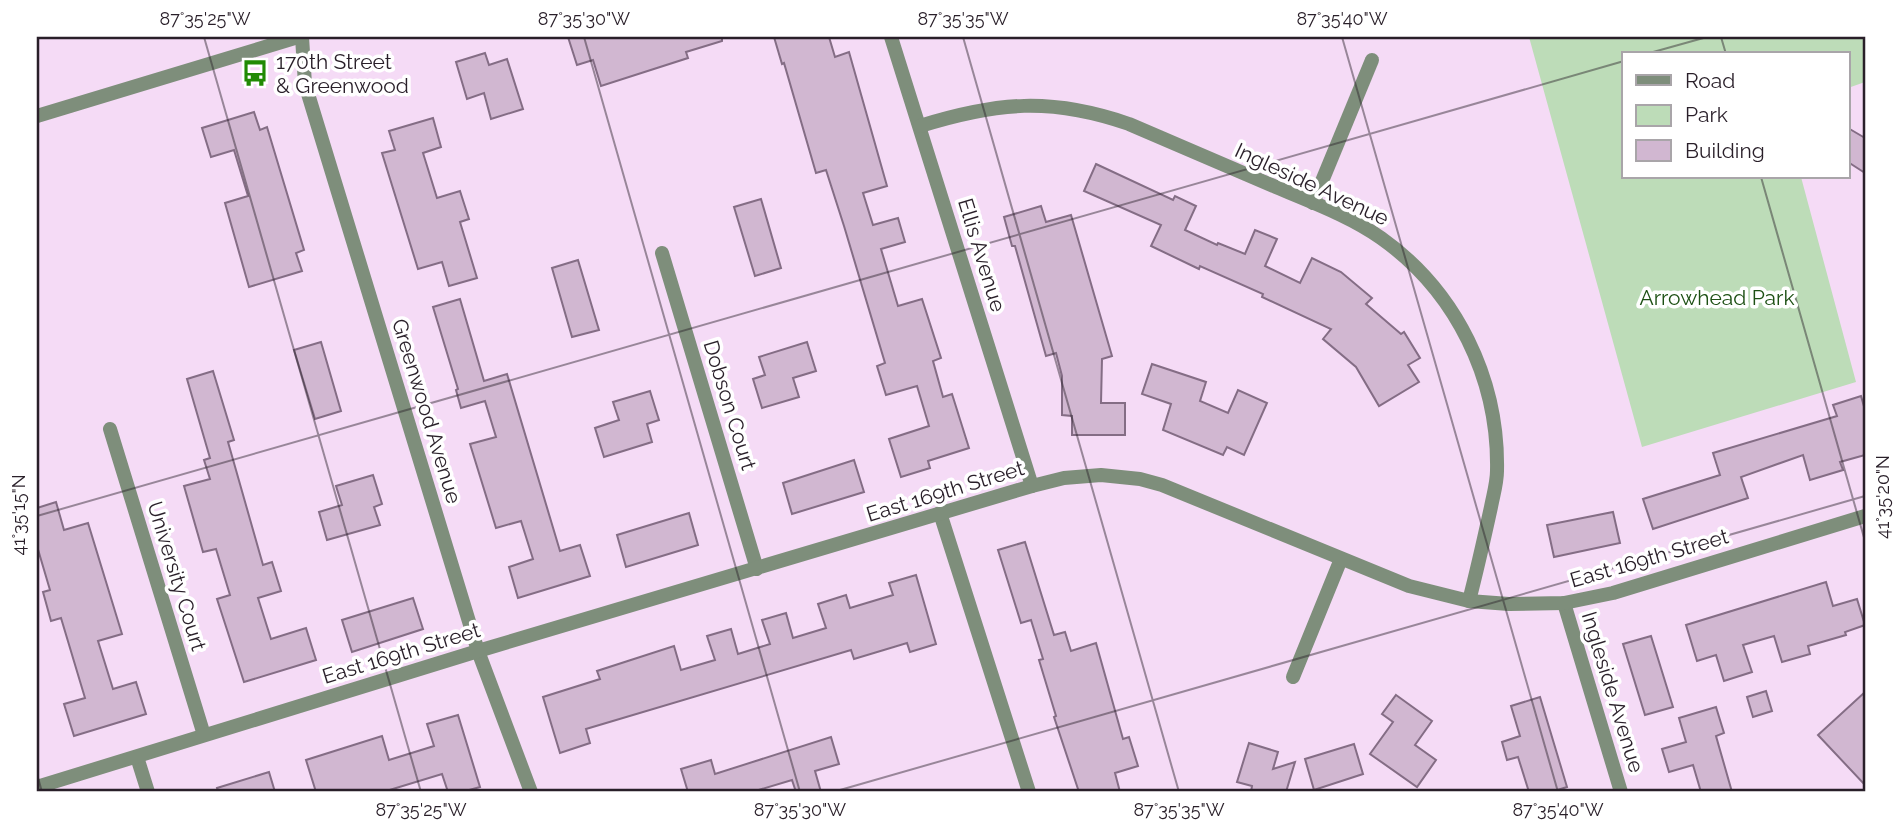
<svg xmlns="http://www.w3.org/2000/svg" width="1902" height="829" viewBox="0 0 1902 829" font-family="Raleway,sans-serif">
	<rect width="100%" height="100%" fill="#f5dbf6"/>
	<path fill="#bddcb8" d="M1529,37H1865V82L1848,88V54H1624V177H1801L1856,382L1642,447Z"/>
	<g fill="#d1b7d1" stroke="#846d85" stroke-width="2">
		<path d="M568,37H722V41L686,52L688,58L601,86L593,60L577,65Z"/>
		<path d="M774,37H829L835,57L849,52L887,186L863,193L873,225L898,218L905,242L881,249L898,306L922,299L941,358L933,361L943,397L952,394L969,448L928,461L930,468L901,477L889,439L929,426L917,386L886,395L877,366L885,363L844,226L826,170L816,173L784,63L782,64Z"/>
		<path d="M485,53L489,65L507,59L523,109L491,119L484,93L467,99L456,62Z"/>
		<path d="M254,112L260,130L267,127L304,250L296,253L302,271L249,287L225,203L248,196L234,150L211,157L202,128Z"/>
		<path d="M433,118L441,147L423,153L437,198L460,191L469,219L460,222L477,278L449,286L442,262L418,269L382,153L395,150L389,131Z"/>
		<path d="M1848,128L1865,138V173L1848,162Z"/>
		<path d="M1096,164L1173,200L1175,196L1196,206L1185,230L1217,245L1218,243L1245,254L1255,230L1277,239L1265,266L1300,283L1312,258L1341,272L1372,298L1366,304L1401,334L1404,332L1420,358L1408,365L1419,382L1379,406L1356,367L1323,339L1331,329L1262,297L1263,294L1200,266L1199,269L1151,246L1161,225L1084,191Z"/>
		<path d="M761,199L781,268L755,276L734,207Z"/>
		<path d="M1041,206L1046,222L1071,215L1112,356L1102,359L1101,403H1125V435H1072V416L1062,415V376L1056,353L1046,356L1015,246H1012L1004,217Z"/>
		<path d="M578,260L599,330L572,337L552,268Z"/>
		<path d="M460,299L484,381L507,374L560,551L580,545L590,576L518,598L509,567L533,559L521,521L496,528L470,444L496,437L485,401L461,408L456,390L458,389L433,307Z"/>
		<path d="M321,342L341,411L315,419L294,350Z"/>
		<path d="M807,342L816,371L793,378L799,397L762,408L753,379L765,375L759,357Z"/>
		<path d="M1152,364L1206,382L1200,401L1228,413L1238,390L1267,403L1244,455L1227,447L1223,455L1163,430L1171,404L1142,394Z"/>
		<path d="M213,371L234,440L228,442L263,565L272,562L281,591L258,598L271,639L306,628L316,660L244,682L217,599L230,595L216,549L203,552L184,486L210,479L204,460L210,458L187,379Z"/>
		<path d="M650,391L659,420L647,424L652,442L604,457L595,428L619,420L613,402Z"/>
		<path d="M1861,396L1865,410V455L1840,462L1843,470L1810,480L1803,455L1741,477L1748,498L1653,529L1643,499L1720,475L1713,453L1837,416L1833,405Z"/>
		<path d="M854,460L864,492L792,514L783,483Z"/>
		<path d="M373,475L382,504L374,507L380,525L327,540L319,512L342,505L336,486Z"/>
		<path d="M56,502L64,530L88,523L122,634L98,641L113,689L136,682L146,714L74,736L64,704L85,698L61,618L51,621L43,592L50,590L37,546V508Z"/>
		<path d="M1613,512L1620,543L1554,557L1547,525Z"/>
		<path d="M689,513L698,545L626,567L617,535Z"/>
		<path d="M1025,542L1054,635L1065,632L1071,651L1096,643L1123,739L1129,737L1138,766L1115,773L1120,792H1079L1054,717L1056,716L1039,660L1043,659L1031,620L1021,623L998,550Z"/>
		<path d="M916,575L936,644L910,652L907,643L854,659L851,650L586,729L590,743L560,753L543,697L600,679L597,671L674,646L681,670L715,660L707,636L731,629L738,654L770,644L762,620L786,613L793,638L826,628L818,604L846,595L850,608L893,595L889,583Z"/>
		<path d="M1826,582L1833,606L1857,599L1865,625L1845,632L1846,635L1808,646L1810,654L1782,662L1774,636L1743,645L1752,672L1724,681L1716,655L1697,661L1686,625Z"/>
		<path d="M413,598L423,629L352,652L342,620Z"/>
		<path d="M1651,636L1673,707L1645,715L1623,644Z"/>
		<path d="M1766,691L1772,711L1753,717L1747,697Z"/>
		<path d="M1865,692V785L1818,735Z"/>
		<path d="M1396,695L1432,721L1415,745L1436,760L1417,787L1370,754L1393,722L1382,714Z"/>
		<path d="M1540,697L1567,787L1551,792H1529L1518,757L1507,760L1502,742L1520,736L1511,706Z"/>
		<path d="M1716,707L1724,733L1716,736L1732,792H1701L1693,765L1669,772L1662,749L1686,742L1679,718Z"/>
		<path d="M458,715L480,787L462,792H448L442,774L383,792H316L306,760L382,736L389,760L434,746L427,724Z"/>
		<path d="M831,737L839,764L815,771L821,792H796L792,780L752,792H688L681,769L711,760L715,774Z"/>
		<path d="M1249,743L1278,752L1273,769L1295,762L1286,792H1251L1252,786L1237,782Z"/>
		<path d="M1354,744L1363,774L1314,790L1305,759Z"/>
		<path d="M269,772L275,792H218L217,788Z"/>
	</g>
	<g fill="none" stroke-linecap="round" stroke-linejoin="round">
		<g stroke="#7e8e7b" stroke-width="14">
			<path d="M302,37L305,84L478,651L531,792"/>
			<path d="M891,37L1032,486"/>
			<path d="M920,126C997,102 1051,97 1129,124C1178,145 1227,166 1276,187C1311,202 1350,216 1381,238C1456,291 1499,379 1497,471C1497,483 1493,496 1491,507C1484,539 1477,570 1469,601"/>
			<path d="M1313,203L1372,60"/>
			<path d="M662,253L757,569"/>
			<path d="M110,429L204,735"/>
			<path d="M940,513L1029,792"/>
			<path d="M1564,603L1621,792"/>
			<path d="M1293,677L1341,559"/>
			<path d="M137,757L148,792"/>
			<path d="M37,787L478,651L1032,486L1064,478L1101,475L1140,479L1162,485L1409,586L1469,601L1509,604L1564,603L1613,593L1865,516"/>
		</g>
		<path stroke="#7e8e7b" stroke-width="14" d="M37,116L298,37"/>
	</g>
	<path fill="none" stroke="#291f29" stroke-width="2" stroke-opacity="0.45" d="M204,37L421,792M584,37L800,792M963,37L1179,792M1342,37L1558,792M1721,37L1726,54M1646,54L1707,37M1761,177L1865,541M37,516L1624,61M37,774L42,792M833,792L1865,496"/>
	<defs>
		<symbol id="bus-bare" viewBox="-9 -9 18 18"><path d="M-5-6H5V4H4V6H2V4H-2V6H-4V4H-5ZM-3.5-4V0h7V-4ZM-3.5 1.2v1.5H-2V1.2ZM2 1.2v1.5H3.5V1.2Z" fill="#218a04" stroke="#fff" stroke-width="2.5" paint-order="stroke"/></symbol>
	</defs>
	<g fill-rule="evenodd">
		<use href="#bus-bare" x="236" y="54" width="38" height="38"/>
	</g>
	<g text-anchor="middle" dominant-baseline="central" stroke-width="7" stroke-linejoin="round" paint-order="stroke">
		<g font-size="21" fill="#291f29" stroke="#fff" text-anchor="start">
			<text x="276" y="61">170th Street<tspan x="276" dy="24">&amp; Greenwood</tspan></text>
		</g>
		<g font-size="21" fill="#291f29" stroke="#fff">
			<text transform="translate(1312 184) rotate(25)">Ingleside Avenue</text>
			<text transform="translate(982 255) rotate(73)">Ellis Avenue</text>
			<text transform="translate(730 405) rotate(73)">Dobson Court</text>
			<text transform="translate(427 411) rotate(73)">Greenwood Avenue</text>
			<text transform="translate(945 491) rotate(-17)">East 169th Street</text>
			<text transform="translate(1649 558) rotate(-16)">East 169th Street</text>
			<text transform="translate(177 576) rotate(73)">University Court</text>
			<text transform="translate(401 653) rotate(-17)">East 169th Street</text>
			<text transform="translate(1613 692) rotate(73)">Ingleside Avenue</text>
		</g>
		<g font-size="21" fill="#1d5014" stroke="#fff">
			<text x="1717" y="297">Arrowhead Park</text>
		</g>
	</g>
	<rect width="1902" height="829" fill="none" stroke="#ffffff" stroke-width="77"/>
	<rect x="1622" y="52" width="228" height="126" fill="#ffffff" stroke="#a9a5a9" stroke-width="2"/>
	<rect x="1636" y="75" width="35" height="10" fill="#7e8e7b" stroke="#a9a5a9" stroke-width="2"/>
	<text x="1685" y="88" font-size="21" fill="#291f29">Road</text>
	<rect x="1636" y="105" width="35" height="21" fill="#bddcb8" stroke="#a9a5a9" stroke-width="2"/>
	<text x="1685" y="122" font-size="21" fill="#291f29">Park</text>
	<rect x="1636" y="140" width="35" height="21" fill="#d1b7d1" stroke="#a9a5a9" stroke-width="2"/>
	<text x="1685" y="158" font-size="21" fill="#291f29">Building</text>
	<rect x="38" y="38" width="1826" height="752" fill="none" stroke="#291f29" stroke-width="2.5"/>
	<g font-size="18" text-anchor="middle" fill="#291f29">
		<text x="205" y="25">87°35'25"W</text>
		<text x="584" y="25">87°35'30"W</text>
		<text x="963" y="25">87°35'35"W</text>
		<text x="1342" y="25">87°35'40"W</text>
		<text transform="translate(1883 497) rotate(-90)" y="6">41°35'20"N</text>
		<text transform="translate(19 515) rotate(-90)" y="6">41°35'15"N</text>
		<text x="421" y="816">87°35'25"W</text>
		<text x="800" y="816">87°35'30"W</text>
		<text x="1179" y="816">87°35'35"W</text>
		<text x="1558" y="816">87°35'40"W</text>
	</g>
</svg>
